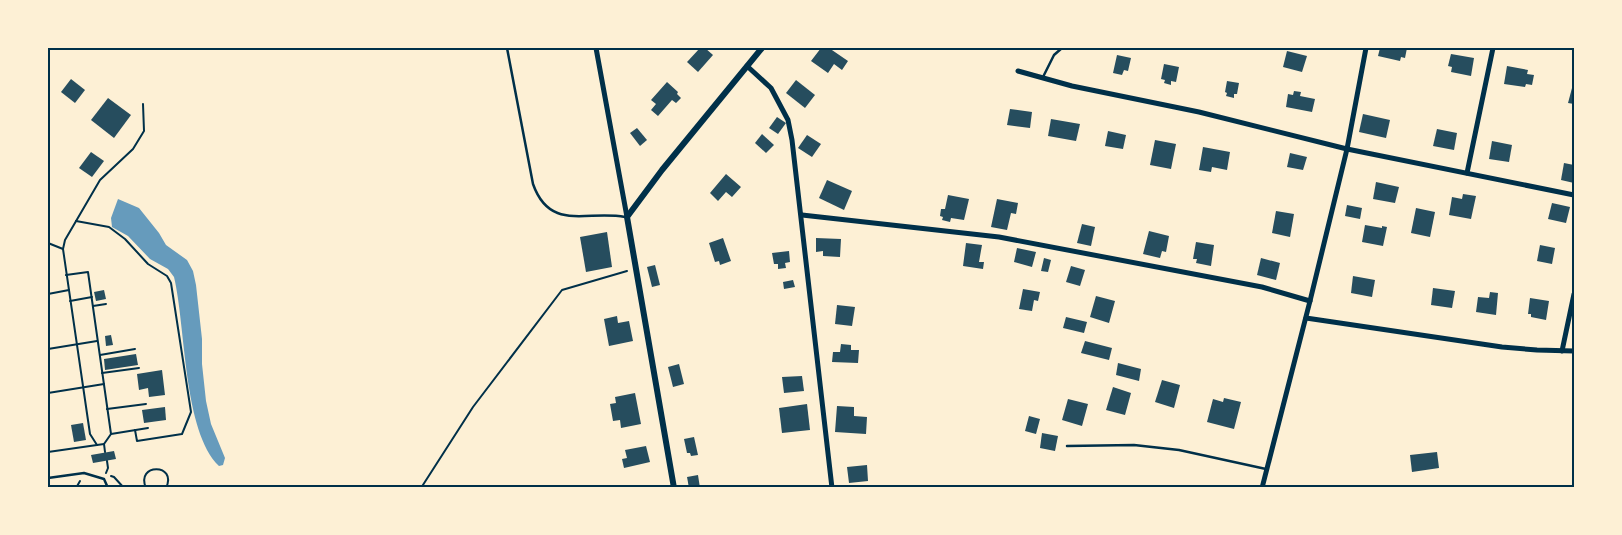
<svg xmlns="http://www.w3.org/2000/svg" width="1622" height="535" viewBox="0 0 1622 535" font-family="Commissioner,sans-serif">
	<rect width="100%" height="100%" fill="#fdf0d5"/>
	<path fill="#669bbc" d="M118,199L139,208L159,233L166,245L187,260L193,271L196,285L202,339V364L206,401L211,424L225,458L223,465L219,466C183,431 186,327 174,277L168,269L150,259L128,236L112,227L111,218Z"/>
	<g fill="#264d5e">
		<path d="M700,48H705L713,55L698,72L687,62Z"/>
		<path d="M821,48H829L848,61L842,70L834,64L828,73L811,61Z"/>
		<path d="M1380,48H1407L1405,58L1401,57L1400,61L1378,56Z"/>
		<path d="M1287,51L1307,56L1302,72L1283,67Z"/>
		<path d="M1451,54L1474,58L1471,76L1451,72L1452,67L1448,66Z"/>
		<path d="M1117,55L1131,58L1128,71L1124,70L1122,75L1113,73Z"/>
		<path d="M1164,64L1179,67L1176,82L1171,81V85L1164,83L1165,80L1161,79Z"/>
		<path d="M1507,66L1528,70L1527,74L1534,75L1532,85L1526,84L1525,87L1504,84Z"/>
		<path d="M71,79L85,90L75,103L61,92Z"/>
		<path d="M796,80L815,95L805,108L786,93Z"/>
		<path d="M1227,81L1239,83L1237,94H1234V98L1226,96L1227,93L1225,92Z"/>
		<path d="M667,82L678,92L677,94L681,98L676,103L672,100L658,116L651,110L656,104L651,100Z"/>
		<path d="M1572,88L1574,89V104L1568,103Z"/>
		<path d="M1294,91L1301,92L1300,96L1315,99L1312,112L1286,107L1288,94L1293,95Z"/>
		<path d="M108,98L131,115L114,138L91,120Z"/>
		<path d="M1010,109L1032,112L1030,128L1007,125Z"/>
		<path d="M1363,114L1390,120L1386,138L1359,132Z"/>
		<path d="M777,117L786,123L778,134L769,128Z"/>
		<path d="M1051,119L1080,124L1076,141L1048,136Z"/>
		<path d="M637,128L647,140L640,146L630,133Z"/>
		<path d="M1437,129L1457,133L1454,150L1433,146Z"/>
		<path d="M1108,131L1126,135L1123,149L1105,146Z"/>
		<path d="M762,134L774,145L766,153L755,143Z"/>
		<path d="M807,135L821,144L812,157L798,148Z"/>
		<path d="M1155,140L1176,144L1171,169L1150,165Z"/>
		<path d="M1492,141L1512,145L1509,162L1489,159Z"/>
		<path d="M1203,147L1230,152L1227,170L1212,167L1211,172L1199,170Z"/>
		<path d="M91,152L104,161L92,177L79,168Z"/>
		<path d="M1290,153L1307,157L1303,170L1287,167Z"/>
		<path d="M1564,163L1574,165V183L1561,180Z"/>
		<path d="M726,174L741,187L732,197L726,192L718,201L710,193Z"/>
		<path d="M827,180L852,191L844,210L819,198Z"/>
		<path d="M1376,182L1399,187L1395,203L1373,199Z"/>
		<path d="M1463,194L1476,196L1471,219L1449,215L1452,197L1462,199Z"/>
		<path d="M948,195L969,199L964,220L951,218L950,222L942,220L943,217L940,216L941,209H945Z"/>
		<path d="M997,199L1018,203L1016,214L1011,213L1007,230L991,227Z"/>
		<path d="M1552,203L1570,207L1566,223L1548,219Z"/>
		<path d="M1347,205L1362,208L1360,219L1345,216Z"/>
		<path d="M1416,208L1435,212L1430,237L1411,233Z"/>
		<path d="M1276,211L1294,214L1290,237L1272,233Z"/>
		<path d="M1082,224L1095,227L1091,246L1077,243Z"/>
		<path d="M1365,225L1382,228V226L1387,227L1383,246L1362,242Z"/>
		<path d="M1149,231L1169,236L1166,252L1162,251L1160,258L1143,254Z"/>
		<path d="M607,232L612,267L586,272L580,237Z"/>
		<path d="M723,238L731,261L720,265L719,261L715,262L709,243Z"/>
		<path d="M816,238L841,239L840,257L823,256V251L816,252Z"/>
		<path d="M1196,242L1214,245L1211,266L1196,263L1197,259H1193Z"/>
		<path d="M966,243L982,245L979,262H984L983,269L963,266Z"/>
		<path d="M1540,245L1555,248L1552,264L1537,261Z"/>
		<path d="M1017,248L1036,252L1032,267L1014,262Z"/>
		<path d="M789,251L790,262L785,263L786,268L778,269V264H774L772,253Z"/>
		<path d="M1044,258L1051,260L1048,272L1041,271Z"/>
		<path d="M1261,258L1280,263L1276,280L1257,275Z"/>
		<path d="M655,265L660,285L652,287L647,267Z"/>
		<path d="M1071,266L1085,270L1080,286L1066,282Z"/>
		<path d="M1353,276L1375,280L1372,297L1351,293Z"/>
		<path d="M793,280L795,287L784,289L783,282Z"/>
		<path d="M1433,288L1455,291L1452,308L1431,305Z"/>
		<path d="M1023,289L1040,292L1038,301L1034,300L1032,311L1019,309Z"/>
		<path d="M104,290L106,299L96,301L94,292Z"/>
		<path d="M1490,292L1498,293L1496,315L1476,312L1478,297L1489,298Z"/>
		<path d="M1096,296L1115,301L1109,323L1090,317Z"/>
		<path d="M1530,298L1549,301L1546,320L1531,317V314H1528Z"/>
		<path d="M837,305L855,307L852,326L835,324Z"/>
		<path d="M617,316L618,323L629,321L633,341L609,346L604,319Z"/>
		<path d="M1066,317L1087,322L1084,333L1063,328Z"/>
		<path d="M111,335L113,345L106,346L105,336Z"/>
		<path d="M1085,341L1112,348L1109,360L1081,353Z"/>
		<path d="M841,344L851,345V350H859L858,363L832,362L833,352H840Z"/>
		<path d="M136,354L138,365L105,370L104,359Z"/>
		<path d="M1118,363L1141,369L1139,381L1116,375Z"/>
		<path d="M679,364L684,384L673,387L668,367Z"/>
		<path d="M162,370L165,395L149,397L148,388L139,390L137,374Z"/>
		<path d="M802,376L804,391L784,393L782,377Z"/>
		<path d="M1162,380L1180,385L1174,408L1155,402Z"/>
		<path d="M1113,387L1131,393L1125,415L1106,410Z"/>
		<path d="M635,393L641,424L621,428L620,420L613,421L610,404L616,403L615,397Z"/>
		<path d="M1224,398L1241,402L1234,429L1207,422L1213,399L1223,402Z"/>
		<path d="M1068,399L1088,404L1082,426L1062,420Z"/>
		<path d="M807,404L810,430L782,433L779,408Z"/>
		<path d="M837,406L854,407V416L867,417L866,434L835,432Z"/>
		<path d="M165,407L166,420L144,423L142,410Z"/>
		<path d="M1029,416L1040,419L1036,434L1025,431Z"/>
		<path d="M83,423L86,440L74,442L71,425Z"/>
		<path d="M1042,433L1058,436L1055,451L1040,448Z"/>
		<path d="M694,437L698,455L691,456L690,453H687L684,439Z"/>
		<path d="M646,446L650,462L624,468L622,459L627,458L625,450Z"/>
		<path d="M114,451L116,459L93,463L91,455Z"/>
		<path d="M1437,452L1439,468L1412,472L1410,455Z"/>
		<path d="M867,465L868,481L849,483L847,467Z"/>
		<path d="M698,475L700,488H689L687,477Z"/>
	</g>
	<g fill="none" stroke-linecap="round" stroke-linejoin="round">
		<g stroke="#003049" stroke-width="2">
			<path d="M76,221L109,227L125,239L148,264L167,276L171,283L191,412L182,434L137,441L135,430"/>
			<path d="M48,243L63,249"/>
			<path d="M66,275L88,272L111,434L104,444L105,452"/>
			<path d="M48,294L69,290"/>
			<path d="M70,301L92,297"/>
			<path d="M93,306L106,304"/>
			<path d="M48,349L97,341"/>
			<path d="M100,355L135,349"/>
			<path d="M102,373L139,368"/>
			<path d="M48,393L104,384"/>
			<path d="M107,409L146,404"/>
			<path d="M111,434L148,428"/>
			<path d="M97,445L90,434L63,249L65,240L100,180L133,149L144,131L143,104"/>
			<path d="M48,452L104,444"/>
			<path d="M106,473L108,468L107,461"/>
			<path d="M111,476L114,477L124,488"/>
			<path d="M76,488L80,481"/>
			<path d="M146,488C135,463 178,463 166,488"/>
			<path d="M421,488L473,407L562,290L627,271"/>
		</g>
		<g stroke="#003049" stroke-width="2.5">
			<path d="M507,48L533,184C550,232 587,210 625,217"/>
			<path d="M1043,77L1054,55L1062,48"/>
			<path d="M1067,446L1134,445L1179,450L1266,469"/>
			<path d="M48,478L84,473L104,479L108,488"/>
		</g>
		<g stroke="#003049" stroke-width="5">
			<path d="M596,48L627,217"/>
			<path d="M747,66L771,88L788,120L792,140L832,488"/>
			<path d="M1018,71L1072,86L1199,112L1347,149L1574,195"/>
			<path d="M1467,173L1493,48"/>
			<path d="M802,215L999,237L1262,287L1310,301"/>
			<path d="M1306,318L1502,347L1537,350L1574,351"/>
			<path d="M1562,351L1574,294"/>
			<path d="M1262,488L1310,301L1347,149L1366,48"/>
		</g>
		<path stroke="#003049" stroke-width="6" d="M674,488L627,217L662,170L762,48"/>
	</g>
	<rect width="1622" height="535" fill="none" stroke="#fdf0d5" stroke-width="98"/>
	<rect x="49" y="49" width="1524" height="437" fill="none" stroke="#003049" stroke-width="2"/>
</svg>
